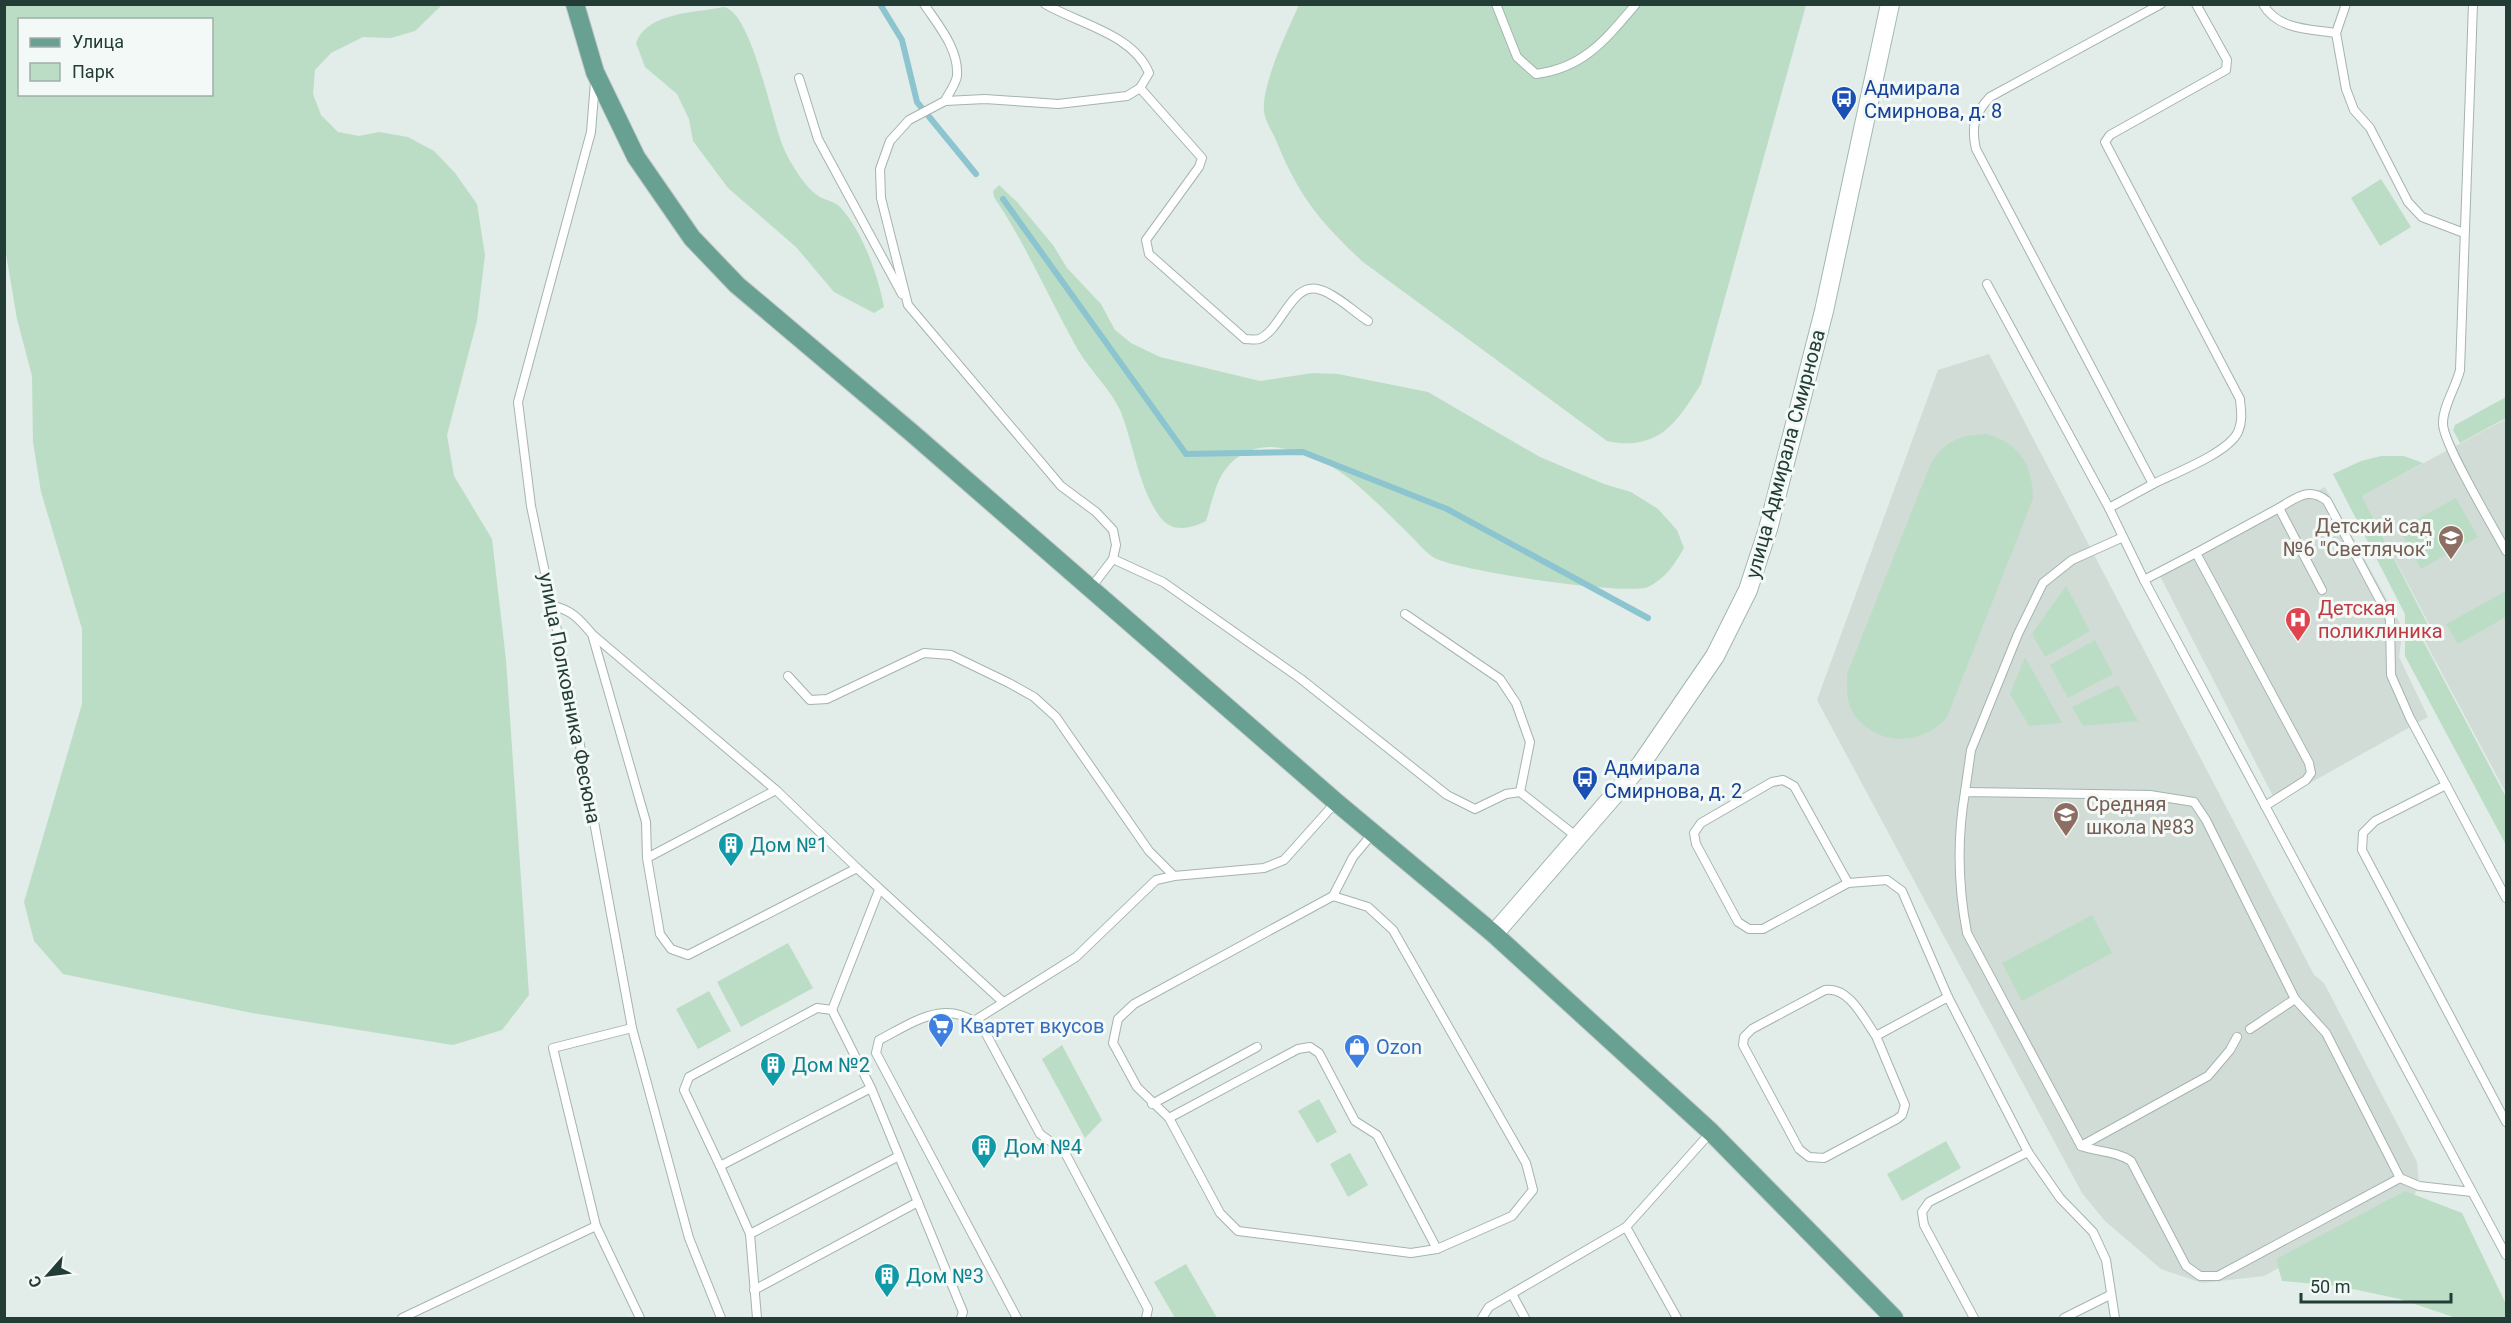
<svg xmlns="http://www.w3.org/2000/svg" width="2511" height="1323" viewBox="0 0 2511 1323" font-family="Roboto,sans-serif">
	<rect width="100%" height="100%" fill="#e2ece8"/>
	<g fill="#d1dcd7">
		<path d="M1989,354L2314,975L2324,983L2417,1162L2419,1186L2415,1194L2264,1276L2202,1283L2161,1269L2105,1221L2082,1193L1817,700L1938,370Z"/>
		<path d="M2506,419V793L2421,634L2430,626L2362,496Z"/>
		<path d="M2325,487L2403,629L2399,657L2428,717L2276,802L2159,574Z"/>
	</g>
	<g fill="#bcddc5" fill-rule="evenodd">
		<path d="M4,5H442L415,31L391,38L363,37L331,53L315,70L313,94L321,115L338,132L359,136L379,132L408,137L434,151L455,173L477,204L485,255L477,321L447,435L454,476L492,539L506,660L529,995L502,1030L453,1045L252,1013L63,974L34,941L24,902L82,704V629L41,492L33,442L32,376L17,319L5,248ZM20,20H212V94H20Z"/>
		<path d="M1299,5H1806L1701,384C1677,422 1659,452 1607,441L1363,262C1320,222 1298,195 1276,140C1272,131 1264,119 1264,110C1262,84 1288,29 1299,5Z"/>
		<path d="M724,7C753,13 772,125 785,151C791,164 805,187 817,195C825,201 834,200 841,208C863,233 878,275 884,307L874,313L834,292L796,247L728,188L693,141L689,119L677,94L645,67L636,43C647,12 695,13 724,7Z"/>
		<path d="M2381,179L2411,227L2380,246L2351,198Z"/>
		<path d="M999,185L1017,202L1053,245L1067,268L1101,304L1115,330L1131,343L1160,357L1260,381L1313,373L1338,374L1428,392L1540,457L1604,484L1631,492L1658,509L1677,530L1684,548C1674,565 1666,578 1648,587C1627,596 1451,570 1433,557C1424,551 1417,542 1410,535C1370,497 1337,456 1280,448C1259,444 1238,452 1225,470C1215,483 1211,506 1206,521C1190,529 1172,533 1160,517C1138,487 1134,444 1120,410C1110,389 1090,370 1078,350C1049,299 1027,246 994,197L993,191Z"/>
		<path d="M2506,397V418L2460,443L2453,430L2455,425Z"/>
		<path d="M1986,434C2020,443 2033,466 2033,499L1947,717C1922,747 1874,747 1852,711C1846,700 1847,686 1847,674L1931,463C1945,441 1960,435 1986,434Z"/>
		<path d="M2381,456H2404L2423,463L2362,496L2428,625L2420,635L2506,797V845L2405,656V614L2333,474L2361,461Z"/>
		<path d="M2456,498L2478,537L2421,569L2399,529Z"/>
		<path d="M2066,586L2090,631L2045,657L2032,634Z"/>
		<path d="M2506,591V617L2458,644L2446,624Z"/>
		<path d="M2095,640L2113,674L2068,698L2050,665Z"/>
		<path d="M2025,657L2062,723L2029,726L2010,694Z"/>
		<path d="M2118,685L2138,721L2083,726L2072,707Z"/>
		<path d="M2092,915L2112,953L2022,1001L2002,963Z"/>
		<path d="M788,943L813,988L741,1027L717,982Z"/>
		<path d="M709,991L731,1031L698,1049L676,1009Z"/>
		<path d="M1062,1045L1102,1120L1085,1138L1042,1059Z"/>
		<path d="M1319,1099L1337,1132L1317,1143L1298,1111Z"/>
		<path d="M1946,1141L1961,1168L1902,1201L1887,1174Z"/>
		<path d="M1350,1153L1368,1185L1348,1197L1330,1164Z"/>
		<path d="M2405,1191L2462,1213L2506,1304V1318H2456L2400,1299L2338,1286L2282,1281L2276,1259Z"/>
		<path d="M1186,1264L1217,1318H1175L1154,1282Z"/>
	</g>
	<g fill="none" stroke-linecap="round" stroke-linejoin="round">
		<g stroke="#8cc5cf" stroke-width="6">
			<path d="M880,4L902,40L917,102L976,174"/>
			<path d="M1003,199L1186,454L1303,452L1447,509L1648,618"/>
		</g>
		<defs>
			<g id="lane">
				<path d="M924,4C938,25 959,49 957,76C956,84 948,94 945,101"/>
				<path d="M1045,4C1079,24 1133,34 1149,73L1140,88L1127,96L1058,104L985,99L945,101L909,120L890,141L880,169L881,198L908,305L1061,486L1096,512L1113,530L1116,545L1113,559L1090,589"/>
				<path d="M1496,4L1517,57L1536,74C1584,68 1606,39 1636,4"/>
				<path d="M2263,4C2277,30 2311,29 2336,33"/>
				<path d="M2346,4L2336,33L2346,89L2354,110L2370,128L2408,202L2422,217L2464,233"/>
				<path d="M2473,4L2460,370C2456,387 2443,406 2443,423C2442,442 2494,528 2506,551"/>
				<path d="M799,78L818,139L902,294"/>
				<path d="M595,82L591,132L518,402L531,506L572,702L632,1028L689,1238L721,1318"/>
				<path d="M1140,88L1202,158L1199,167L1146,240L1149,254L1245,339C1249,339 1255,340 1259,339C1282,330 1292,279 1321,290C1337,295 1354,312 1368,321"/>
				<path d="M1987,284L2109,508"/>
				<path d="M2153,484C2175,473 2228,453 2238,432C2243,421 2241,411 2240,399L2105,142L2110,135L2226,70L2227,60L2196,4"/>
				<path d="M2279,508C2296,498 2309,486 2327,501L2390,619L2391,675L2410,718L2446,785"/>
				<path d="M2196,553L2144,580L2506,1255"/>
				<path d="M1113,559L1163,582L1301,679L1447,795L1475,809L1506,794L1520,792L1577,837"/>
				<path d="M2144,580L2109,508L2153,484L1976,149C1971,127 1974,114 1990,97L2161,4"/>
				<path d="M553,606C572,610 580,620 592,634L646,822L647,858L660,934L671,949L688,955L857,868L776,790L647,858"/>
				<path d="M1405,614L1500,679L1516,703L1530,742L1520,792"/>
				<path d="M593,635L776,790"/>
				<path d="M788,676L810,700L827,699L924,653L951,655L1009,683L1034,697L1056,717L1149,851L1174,876"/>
				<path d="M1965,792L1971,750L2018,634L2043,583L2072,560L2121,538"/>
				<path d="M2265,806L2306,780L2311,773L2309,763L2196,553L2279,508L2322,590"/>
				<path d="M857,868L1003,1002"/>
				<path d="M1848,883L1794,786L1783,780L1772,782L1701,823L1694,833L1696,844L1738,922L1749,929H1763L1848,883L1887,880L1902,891L1948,997"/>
				<path d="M1333,896L1368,907L1393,930L1526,1163L1533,1190L1512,1216L1437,1249L1411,1253L1238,1231L1220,1213L1169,1118L1137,1087L1113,1043L1118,1019L1134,1004Z"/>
				<path d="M1333,896L1353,857L1373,833"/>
				<path d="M2506,898L2446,785L2375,821L2363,833L2362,850L2506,1122"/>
				<path d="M832,1010L879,890"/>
				<path d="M974,1021L1076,957L1156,880L1174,876L1264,868L1284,860L1336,802"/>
				<path d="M632,1028L553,1048L596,1226L640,1318"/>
				<path d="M2250,1029L2295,999"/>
				<path d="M1876,1036L1905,1105L1902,1115L1897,1119L1824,1158L1809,1157L1799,1149L1743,1045L1744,1037L1752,1029L1825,990C1849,986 1864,1019 1876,1036L1948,997L2028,1152L2060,1198L2093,1232L2106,1260L2115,1318"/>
				<path d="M871,1088L720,1166L684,1090L689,1077L817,1008L832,1010L871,1088L963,1312L961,1318"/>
				<path d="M1152,1104L1257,1047"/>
				<path d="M1169,1118L1298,1049L1310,1047L1319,1053L1355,1121L1377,1135L1437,1249"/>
				<path d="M2081,1146L2208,1076L2230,1050L2237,1037"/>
				<path d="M720,1166L750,1234"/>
				<path d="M2400,1178L2218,1276H2200L2186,1266L2131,1161C2116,1151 2098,1152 2081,1146L1967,933C1958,886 1957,839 1965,792L2150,795L2194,802L2206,820L2295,999L2326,1033L2400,1178L2419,1186L2472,1192"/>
				<path d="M1626,1227L1677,1318"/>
				<path d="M754,1290L918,1202"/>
				<path d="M1512,1294L1525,1318"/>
				<path d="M402,1318L596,1226"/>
				<path d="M757,1318L750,1234L899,1156"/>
				<path d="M1017,1318L876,1053L879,1040C914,1022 949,995 984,1030L1040,1134L1064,1151L1148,1309L1146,1318"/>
				<path d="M1482,1318L1489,1307L1626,1227L1711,1132"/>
				<path d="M1974,1318L1924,1225L1922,1212L1929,1202L2028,1152"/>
				<path d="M2064,1318L2110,1295"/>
			</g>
			<path id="secondary" d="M1494,934L1641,764L1715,656L1748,590L1768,529L1824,311L1890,4"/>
			<path id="primary" d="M575,4L595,72L636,157L692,238L737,285L912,433L1336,802L1494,934L1711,1132L1894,1318"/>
		</defs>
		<use href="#lane" stroke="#a5b4af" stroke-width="10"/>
		<use href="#secondary" stroke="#a1b7b0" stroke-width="20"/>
		<use href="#primary" stroke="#c1c9c7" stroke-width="20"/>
		<use href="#lane" stroke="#fff" stroke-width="8"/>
		<use href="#secondary" stroke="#fff" stroke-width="18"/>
		<use href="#primary" stroke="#68a092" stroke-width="18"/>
	</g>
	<defs>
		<symbol id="bus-pin" viewBox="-11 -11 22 30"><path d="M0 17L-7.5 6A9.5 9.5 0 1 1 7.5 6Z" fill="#1a4fb4" stroke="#f3f9f6"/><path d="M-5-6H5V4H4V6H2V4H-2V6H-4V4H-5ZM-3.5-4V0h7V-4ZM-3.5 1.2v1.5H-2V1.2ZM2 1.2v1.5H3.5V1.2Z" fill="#fff"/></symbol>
		<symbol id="school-pin" viewBox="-11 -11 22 30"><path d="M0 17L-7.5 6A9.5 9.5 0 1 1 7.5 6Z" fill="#8d6e63" stroke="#f3f9f6"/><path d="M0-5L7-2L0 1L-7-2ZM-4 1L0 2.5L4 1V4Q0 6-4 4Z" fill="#fff"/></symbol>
		<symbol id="hospital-pin" viewBox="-11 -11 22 30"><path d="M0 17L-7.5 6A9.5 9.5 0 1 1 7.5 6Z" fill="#e0444e" stroke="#f3f9f6"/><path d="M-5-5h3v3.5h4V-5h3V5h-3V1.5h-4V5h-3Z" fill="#fff"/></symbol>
		<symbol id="building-pin" viewBox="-11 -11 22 30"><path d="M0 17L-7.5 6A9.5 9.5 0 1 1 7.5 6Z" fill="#0f9aa8" stroke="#f3f9f6"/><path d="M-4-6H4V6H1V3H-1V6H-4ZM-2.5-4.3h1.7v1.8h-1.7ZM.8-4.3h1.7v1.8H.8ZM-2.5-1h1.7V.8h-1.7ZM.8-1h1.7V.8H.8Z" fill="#fff"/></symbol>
		<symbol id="supermarket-pin" viewBox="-11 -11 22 30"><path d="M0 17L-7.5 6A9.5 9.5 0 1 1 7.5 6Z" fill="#3f7fe0" stroke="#f3f9f6"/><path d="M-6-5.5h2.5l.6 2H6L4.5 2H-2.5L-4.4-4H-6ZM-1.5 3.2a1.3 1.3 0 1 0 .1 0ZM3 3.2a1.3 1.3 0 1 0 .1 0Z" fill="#fff"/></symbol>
		<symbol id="shop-pin" viewBox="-11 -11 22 30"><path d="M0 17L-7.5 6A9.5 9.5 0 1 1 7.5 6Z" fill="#3f7fe0" stroke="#f3f9f6"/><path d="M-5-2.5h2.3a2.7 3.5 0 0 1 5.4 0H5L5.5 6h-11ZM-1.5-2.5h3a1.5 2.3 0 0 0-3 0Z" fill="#fff"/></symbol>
	</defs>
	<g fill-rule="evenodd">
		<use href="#bus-pin" x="1829" y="84" width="30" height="40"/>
		<use href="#school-pin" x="2436" y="523" width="30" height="40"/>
		<use href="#hospital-pin" x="2283" y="605" width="30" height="40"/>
		<use href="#bus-pin" x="1570" y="764" width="30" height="40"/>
		<use href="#school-pin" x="2051" y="800" width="30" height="40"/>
		<use href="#building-pin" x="716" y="830" width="30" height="40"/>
		<use href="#supermarket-pin" x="926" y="1011" width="30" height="40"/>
		<use href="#shop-pin" x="1342" y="1032" width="30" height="40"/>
		<use href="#building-pin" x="758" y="1050" width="30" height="40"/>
		<use href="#building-pin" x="969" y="1132" width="30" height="40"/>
		<use href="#building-pin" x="872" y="1261" width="30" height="40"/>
	</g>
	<g text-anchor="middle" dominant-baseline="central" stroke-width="6" stroke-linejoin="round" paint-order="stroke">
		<g font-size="20" fill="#164399" stroke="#f3f9f6" text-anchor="start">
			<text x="1864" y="88">Адмирала<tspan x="1864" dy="23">Смирнова, д. 8</tspan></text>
			<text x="1604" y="768">Адмирала<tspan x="1604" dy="23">Смирнова, д. 2</tspan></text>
		</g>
		<g font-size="20" fill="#233d36" stroke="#f3f9f6">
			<text transform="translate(1785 454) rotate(-75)">улица Адмирала Смирнова</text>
			<text transform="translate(570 698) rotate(79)">улица Полковника Фесюна</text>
		</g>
		<g font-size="20" fill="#785e54" stroke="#f3f9f6" text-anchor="end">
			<text x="2432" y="526">Детский сад<tspan x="2432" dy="23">№6 "Светлячок"</tspan></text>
			<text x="2086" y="804" text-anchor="start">Средняя<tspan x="2086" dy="23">школа №83</tspan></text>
		</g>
		<g font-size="20" fill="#be3a42" stroke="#f3f9f6" text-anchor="start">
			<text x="2318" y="608">Детская<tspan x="2318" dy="23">поликлиника</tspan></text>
		</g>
		<g font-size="20" fill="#0d838f" stroke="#f3f9f6" text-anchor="start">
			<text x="750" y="845">Дом №1</text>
			<text x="792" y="1065">Дом №2</text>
			<text x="1004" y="1147">Дом №4</text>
			<text x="906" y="1276">Дом №3</text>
		</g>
		<g font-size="20" fill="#366cbe" stroke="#f3f9f6" text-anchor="start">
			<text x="960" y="1026">Квартет вкусов</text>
			<text x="1376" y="1047">Ozon</text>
		</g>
	</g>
	<rect width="2511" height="1323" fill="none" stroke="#233d36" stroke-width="12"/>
	<rect x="18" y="18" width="195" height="78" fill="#f3f9f6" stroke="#a0aea9" stroke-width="1.5"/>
	<rect x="30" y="38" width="30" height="9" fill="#68a092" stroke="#a0aea9" stroke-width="1.5"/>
	<text x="72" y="48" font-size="18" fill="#233d36">Улица</text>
	<rect x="30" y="63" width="30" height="18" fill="#bcddc5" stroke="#a0aea9" stroke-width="1.5"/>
	<text x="72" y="78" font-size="18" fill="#233d36">Парк</text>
	<g transform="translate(48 1275) rotate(242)" stroke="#f3f9f6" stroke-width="4.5" paint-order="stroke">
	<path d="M0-4.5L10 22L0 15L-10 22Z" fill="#233d36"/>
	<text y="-9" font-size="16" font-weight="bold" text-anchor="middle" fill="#233d36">С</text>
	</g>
	<path d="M2301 1293v9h150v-9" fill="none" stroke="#233d36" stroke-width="3"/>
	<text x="2310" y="1293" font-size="18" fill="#233d36" stroke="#f3f9f6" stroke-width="4.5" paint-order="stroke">50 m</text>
</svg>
